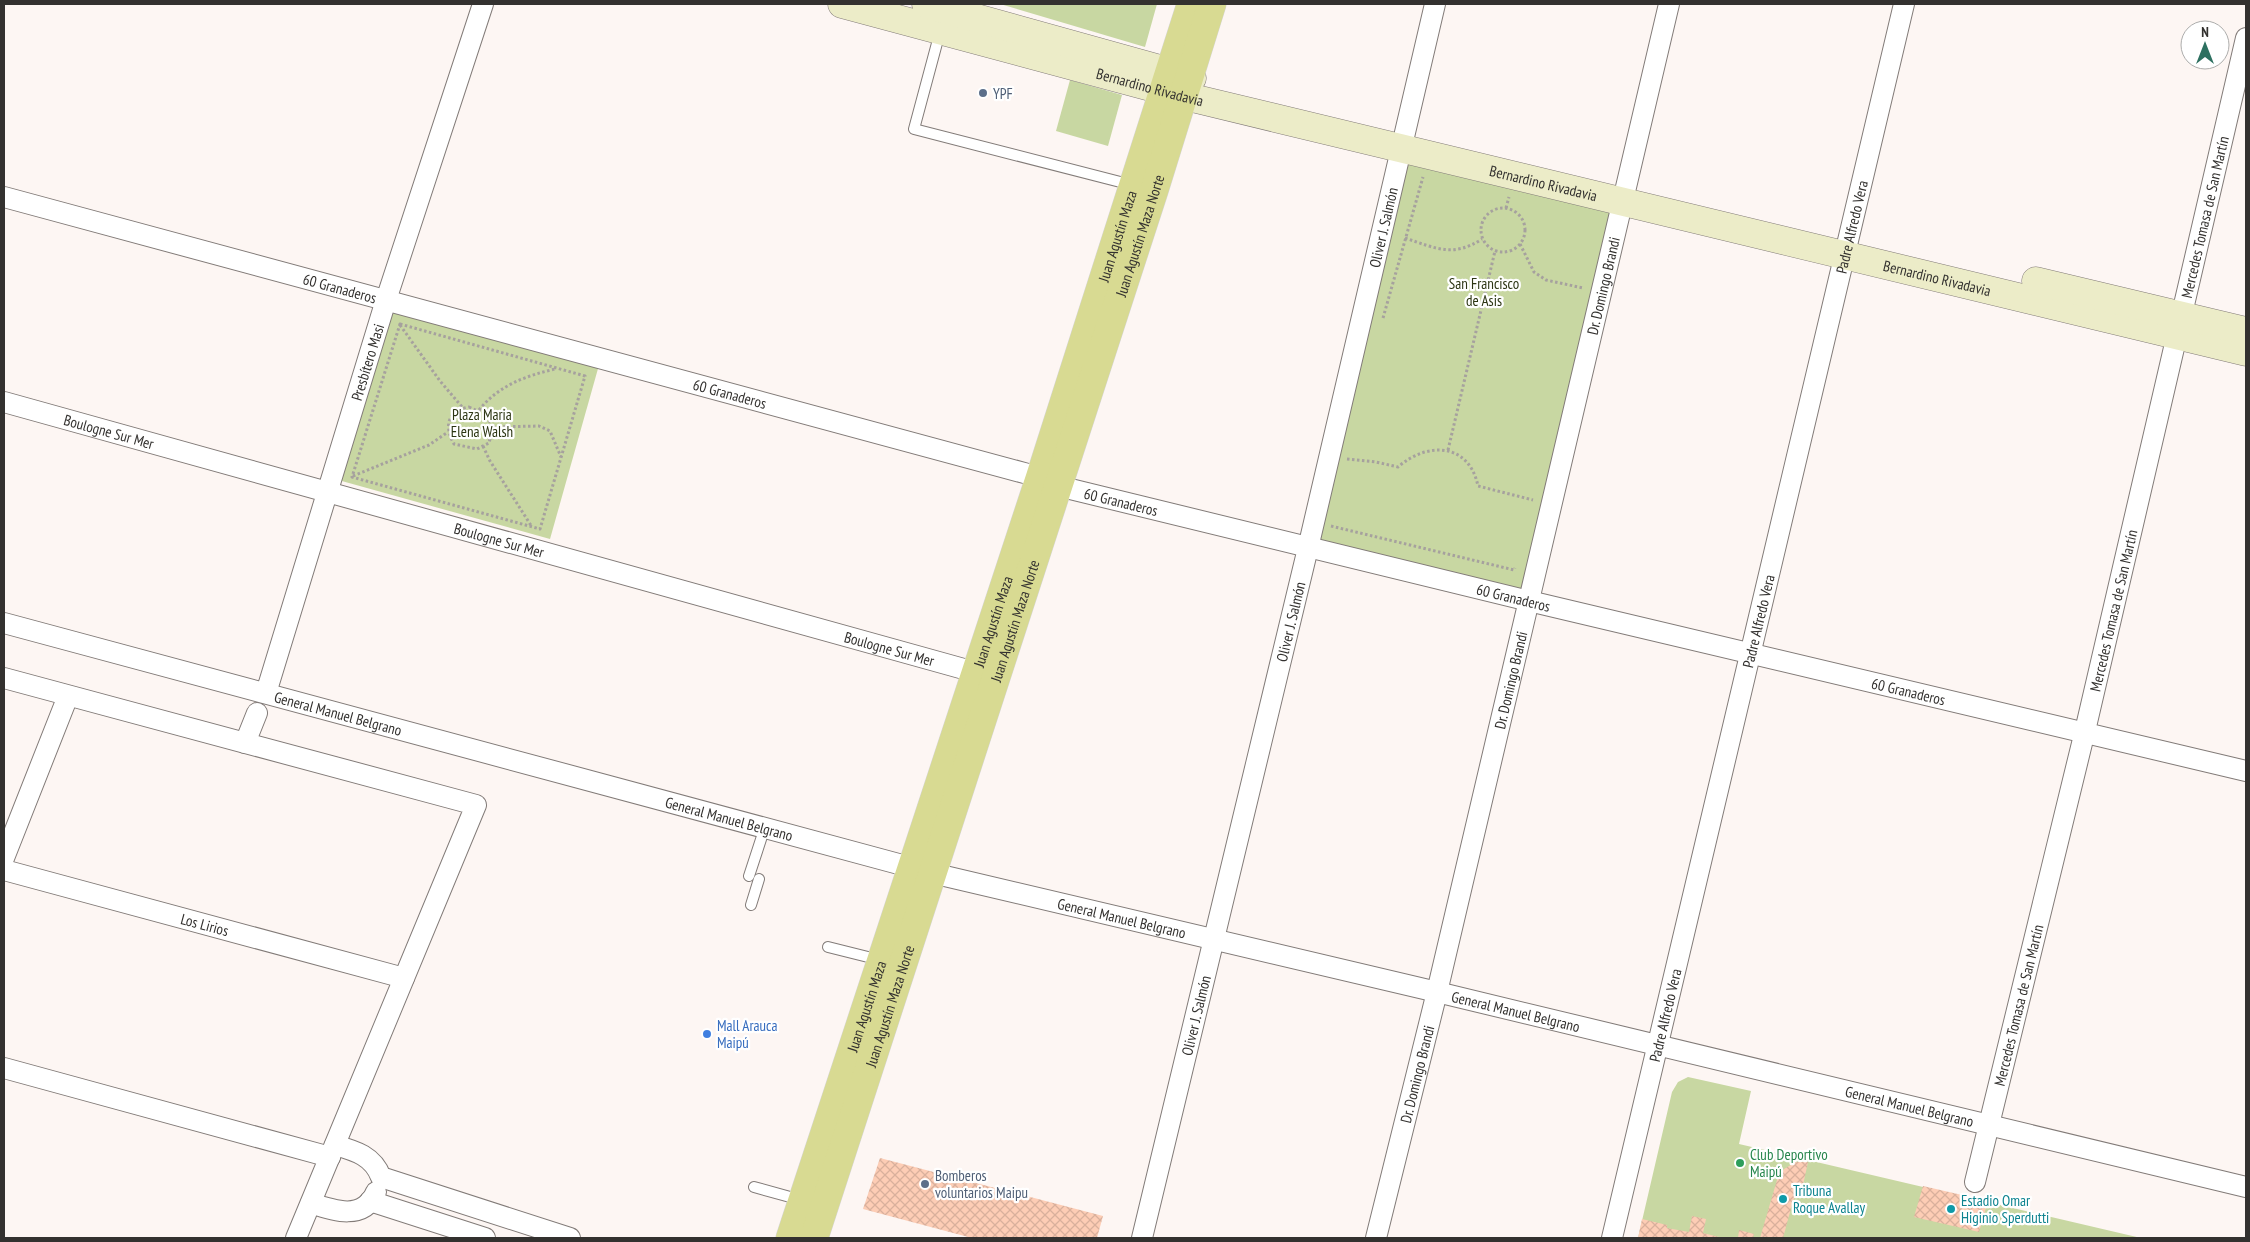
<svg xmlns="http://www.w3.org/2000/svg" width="2250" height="1242" viewBox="0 0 2250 1242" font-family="'PT Sans Narrow',sans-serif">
	<defs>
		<pattern id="building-cross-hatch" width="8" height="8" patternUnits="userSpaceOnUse" patternTransform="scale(1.25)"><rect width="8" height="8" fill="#fdcdb5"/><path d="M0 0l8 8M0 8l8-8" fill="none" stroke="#d9b09c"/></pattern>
	</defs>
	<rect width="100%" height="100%" fill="#fdf6f3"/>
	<g fill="#c8d7a2">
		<path d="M1000,4H1157L1145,47Z"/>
		<path d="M1070,80L1122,95L1108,146L1056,131Z"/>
		<path d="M1401,147L1623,200L1529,601L1308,548Z"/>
		<path d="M386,300L601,358L550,539L331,478Z"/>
		<path d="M1688,1077L1751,1091L1739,1144L2141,1238H1638L1672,1092L1678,1082Z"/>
	</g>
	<g fill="url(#building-cross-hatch)">
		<path d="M880,1158L1103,1216L1097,1238H972L863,1209Z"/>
		<path d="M1796,1162H1808L1802,1190L1797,1193L1793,1201L1783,1238H1760L1777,1180L1784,1169Z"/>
		<path d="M1923,1186L1988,1201L1979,1232L1914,1217Z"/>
		<path d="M1692,1216L1706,1219L1703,1233L1723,1238H1638L1642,1219L1667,1225V1228L1689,1232Z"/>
		<path d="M1739,1230L1754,1234L1753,1238H1738Z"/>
	</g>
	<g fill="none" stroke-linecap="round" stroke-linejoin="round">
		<defs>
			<g id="lane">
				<path d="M940,32L914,129L1132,185"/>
				<path d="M749,876L765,827"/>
				<path d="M751,905L759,879"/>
				<path d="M828,947L880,960"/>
				<path d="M754,1187L801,1200"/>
			</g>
			<g id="street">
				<path id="s1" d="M4,197L1028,474L1058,486L1529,601L2246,771"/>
				<path id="s2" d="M4,402L989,676"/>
				<path id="s3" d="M4,623L932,873L1437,992L2246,1187"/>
				<path d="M4,678L476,805L296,1238"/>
				<path id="s4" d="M266,693L386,300L483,4"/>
				<path d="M245,743L257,713"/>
				<path d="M4,858L68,696"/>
				<path id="s5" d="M4,870L404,978"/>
				<path d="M4,1068L330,1157"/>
				<path d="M335,1145C356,1151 373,1156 381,1177L570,1238"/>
				<path id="s6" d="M1975,1182L2085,731L2246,38"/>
				<path d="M370,1201L485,1238"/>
				<path d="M311,1203C334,1211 364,1221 376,1192"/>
				<path id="s7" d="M1142,1238L1308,548L1435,4"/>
				<path id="s8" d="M1376,1238L1437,992L1669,4"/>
				<path id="s9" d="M1612,1238L1904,4"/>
			</g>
			<g id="secondary">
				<path id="s10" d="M842,4L1184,96L2246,352"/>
				<path d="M926,4L1192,78"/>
				<path d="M2036,281L2246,331"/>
			</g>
			<g id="primary">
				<path id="s11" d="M790,1238L1040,477L1191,4"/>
				<path id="s12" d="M814,1238L1154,191L1212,4"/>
			</g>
		</defs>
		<use href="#lane" stroke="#827b78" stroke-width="12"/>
		<use href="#street" stroke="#827b78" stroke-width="22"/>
		<use href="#secondary" stroke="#827b78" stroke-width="29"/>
		<use href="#primary" stroke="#d6d6d5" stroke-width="29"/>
		<g stroke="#a6a19e" stroke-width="3" stroke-dasharray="2.5 2.5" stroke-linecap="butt">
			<circle cx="1503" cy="230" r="22"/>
			<path d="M1506,208L1509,197"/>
			<path d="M1405,238C1435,248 1453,258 1482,239"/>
			<path d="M1520,244L1534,272L1546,280L1583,288"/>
			<path d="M1383,318L1423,177"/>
			<path d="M400,324L585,376L540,529L352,477Z"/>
			<path d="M400,325L440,381L463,408"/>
			<path d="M469,407L485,414L493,427L489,443L477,449L454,444C444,426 447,411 469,407Z"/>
			<path d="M479,410C498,386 525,376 555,369"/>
			<path d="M493,427L539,426L550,431L561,457"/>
			<path d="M483,446L490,461L532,527"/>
			<path d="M1448,450L1495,251"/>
			<path d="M1347,459L1376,462L1398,467C1428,441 1469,443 1478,486L1533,500"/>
			<path d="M353,476L429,445L448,432"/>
			<path d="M1331,526L1514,570L1515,568"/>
		</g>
		<use href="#lane" stroke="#fff" stroke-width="10"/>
		<use href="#street" stroke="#fff" stroke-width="20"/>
		<use href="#secondary" stroke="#ececc8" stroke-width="28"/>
		<use href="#primary" stroke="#d8da92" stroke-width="28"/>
	</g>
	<g fill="#5c6f8a" stroke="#fff" stroke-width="2">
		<circle cx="983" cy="93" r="5"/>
		<circle cx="925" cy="1184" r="5"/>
	</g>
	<circle fill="#3f7fe0" stroke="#fff" stroke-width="2" cx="707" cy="1034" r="5"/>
	<circle fill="#2e9e5b" stroke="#fff" stroke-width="2" cx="1740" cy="1163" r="5"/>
	<g fill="#0f9aa8" stroke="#fff" stroke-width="2">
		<circle cx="1783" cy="1199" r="5"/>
		<circle cx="1951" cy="1209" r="5"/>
	</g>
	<g text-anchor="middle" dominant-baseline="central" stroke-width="4.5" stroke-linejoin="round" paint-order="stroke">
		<g font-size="15" fill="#33312f" stroke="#fff">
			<text stroke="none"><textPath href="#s10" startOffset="319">Bernardino Rivadavia</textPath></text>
			<text stroke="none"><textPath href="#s10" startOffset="724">Bernardino Rivadavia</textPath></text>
			<text stroke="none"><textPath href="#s6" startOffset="992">Mercedes Tomasa de San Martín</textPath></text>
			<text stroke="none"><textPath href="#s7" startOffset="1039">Oliver J. Salmón</textPath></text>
			<text stroke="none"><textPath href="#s9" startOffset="1039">Padre Alfredo Vera</textPath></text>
			<text stroke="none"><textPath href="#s11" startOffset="1054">Juan Agustín Maza</textPath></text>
			<text stroke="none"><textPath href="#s12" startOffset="1054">Juan Agustín Maza Norte</textPath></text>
			<text stroke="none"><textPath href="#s10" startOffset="1129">Bernardino Rivadavia</textPath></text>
			<text stroke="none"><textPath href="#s8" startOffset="979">Dr. Domingo Brandi</textPath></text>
			<text stroke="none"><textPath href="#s1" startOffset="348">60 Granaderos</textPath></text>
			<text stroke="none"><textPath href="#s4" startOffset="346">Presbítero Masi</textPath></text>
			<text stroke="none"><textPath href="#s1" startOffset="752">60 Granaderos</textPath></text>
			<text stroke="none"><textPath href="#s2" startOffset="109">Boulogne Sur Mer</textPath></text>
			<text stroke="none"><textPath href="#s1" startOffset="1158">60 Granaderos</textPath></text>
			<text stroke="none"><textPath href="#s2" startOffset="514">Boulogne Sur Mer</textPath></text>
			<text stroke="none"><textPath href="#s1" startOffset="1562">60 Granaderos</textPath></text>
			<text stroke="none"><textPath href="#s6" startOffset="588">Mercedes Tomasa de San Martín</textPath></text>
			<text stroke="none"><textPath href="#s12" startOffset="649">Juan Agustín Maza Norte</textPath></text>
			<text stroke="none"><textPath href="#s7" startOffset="634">Oliver J. Salmón</textPath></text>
			<text stroke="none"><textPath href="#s9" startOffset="634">Padre Alfredo Vera</textPath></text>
			<text stroke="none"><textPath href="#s11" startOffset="649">Juan Agustín Maza</textPath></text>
			<text stroke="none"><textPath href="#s2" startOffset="919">Boulogne Sur Mer</textPath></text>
			<text stroke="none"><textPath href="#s8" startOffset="574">Dr. Domingo Brandi</textPath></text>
			<text stroke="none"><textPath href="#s1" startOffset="1968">60 Granaderos</textPath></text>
			<text stroke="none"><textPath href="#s3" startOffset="346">General Manuel Belgrano</textPath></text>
			<text stroke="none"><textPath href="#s3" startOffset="751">General Manuel Belgrano</textPath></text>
			<text stroke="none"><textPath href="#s3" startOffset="1156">General Manuel Belgrano</textPath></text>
			<text stroke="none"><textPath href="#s5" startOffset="208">Los Lirios</textPath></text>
			<text stroke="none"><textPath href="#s6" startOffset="182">Mercedes Tomasa de San Martín</textPath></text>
			<text stroke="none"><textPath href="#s11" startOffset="244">Juan Agustín Maza</textPath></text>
			<text stroke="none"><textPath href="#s12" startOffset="244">Juan Agustín Maza Norte</textPath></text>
			<text stroke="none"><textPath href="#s3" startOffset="1561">General Manuel Belgrano</textPath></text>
			<text stroke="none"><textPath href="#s7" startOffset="229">Oliver J. Salmón</textPath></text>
			<text stroke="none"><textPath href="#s9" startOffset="229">Padre Alfredo Vera</textPath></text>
			<text stroke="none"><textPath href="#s8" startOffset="169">Dr. Domingo Brandi</textPath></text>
			<text stroke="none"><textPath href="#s3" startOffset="1966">General Manuel Belgrano</textPath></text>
		</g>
		<g font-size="15" fill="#4e5e75" stroke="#fff" text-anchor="start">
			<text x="993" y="93">YPF</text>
			<text x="935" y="1175">Bomberos<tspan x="935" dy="17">voluntarios Maipu</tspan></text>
		</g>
		<g font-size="15" fill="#2c3513" stroke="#fff">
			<text x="1484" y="283">San Francisco<tspan x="1484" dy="17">de Asis</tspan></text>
			<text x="482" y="414">Plaza Maria<tspan x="482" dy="17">Elena Walsh</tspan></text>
		</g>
		<g font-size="15" fill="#366cbe" stroke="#fff" text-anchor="start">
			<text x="717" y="1025">Mall Arauca<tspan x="717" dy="17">Maipú</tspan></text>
		</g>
		<g font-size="15" fill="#27864d" stroke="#fff" text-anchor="start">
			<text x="1750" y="1154">Club Deportivo<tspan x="1750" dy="17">Maipú</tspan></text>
		</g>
		<g font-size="15" fill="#0d838f" stroke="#fff" text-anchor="start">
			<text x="1793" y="1190">Tribuna<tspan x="1793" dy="17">Roque Avallay</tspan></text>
			<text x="1961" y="1200">Estadio Omar<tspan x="1961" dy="17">Higinio Sperdutti</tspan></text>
		</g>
	</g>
	<rect width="2250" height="1242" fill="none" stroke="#33312f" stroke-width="10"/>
	<g transform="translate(2205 45)"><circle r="24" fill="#ffffff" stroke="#adadac"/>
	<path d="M0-4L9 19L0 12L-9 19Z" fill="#2d7060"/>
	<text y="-8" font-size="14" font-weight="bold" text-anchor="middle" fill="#33312f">N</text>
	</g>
</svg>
